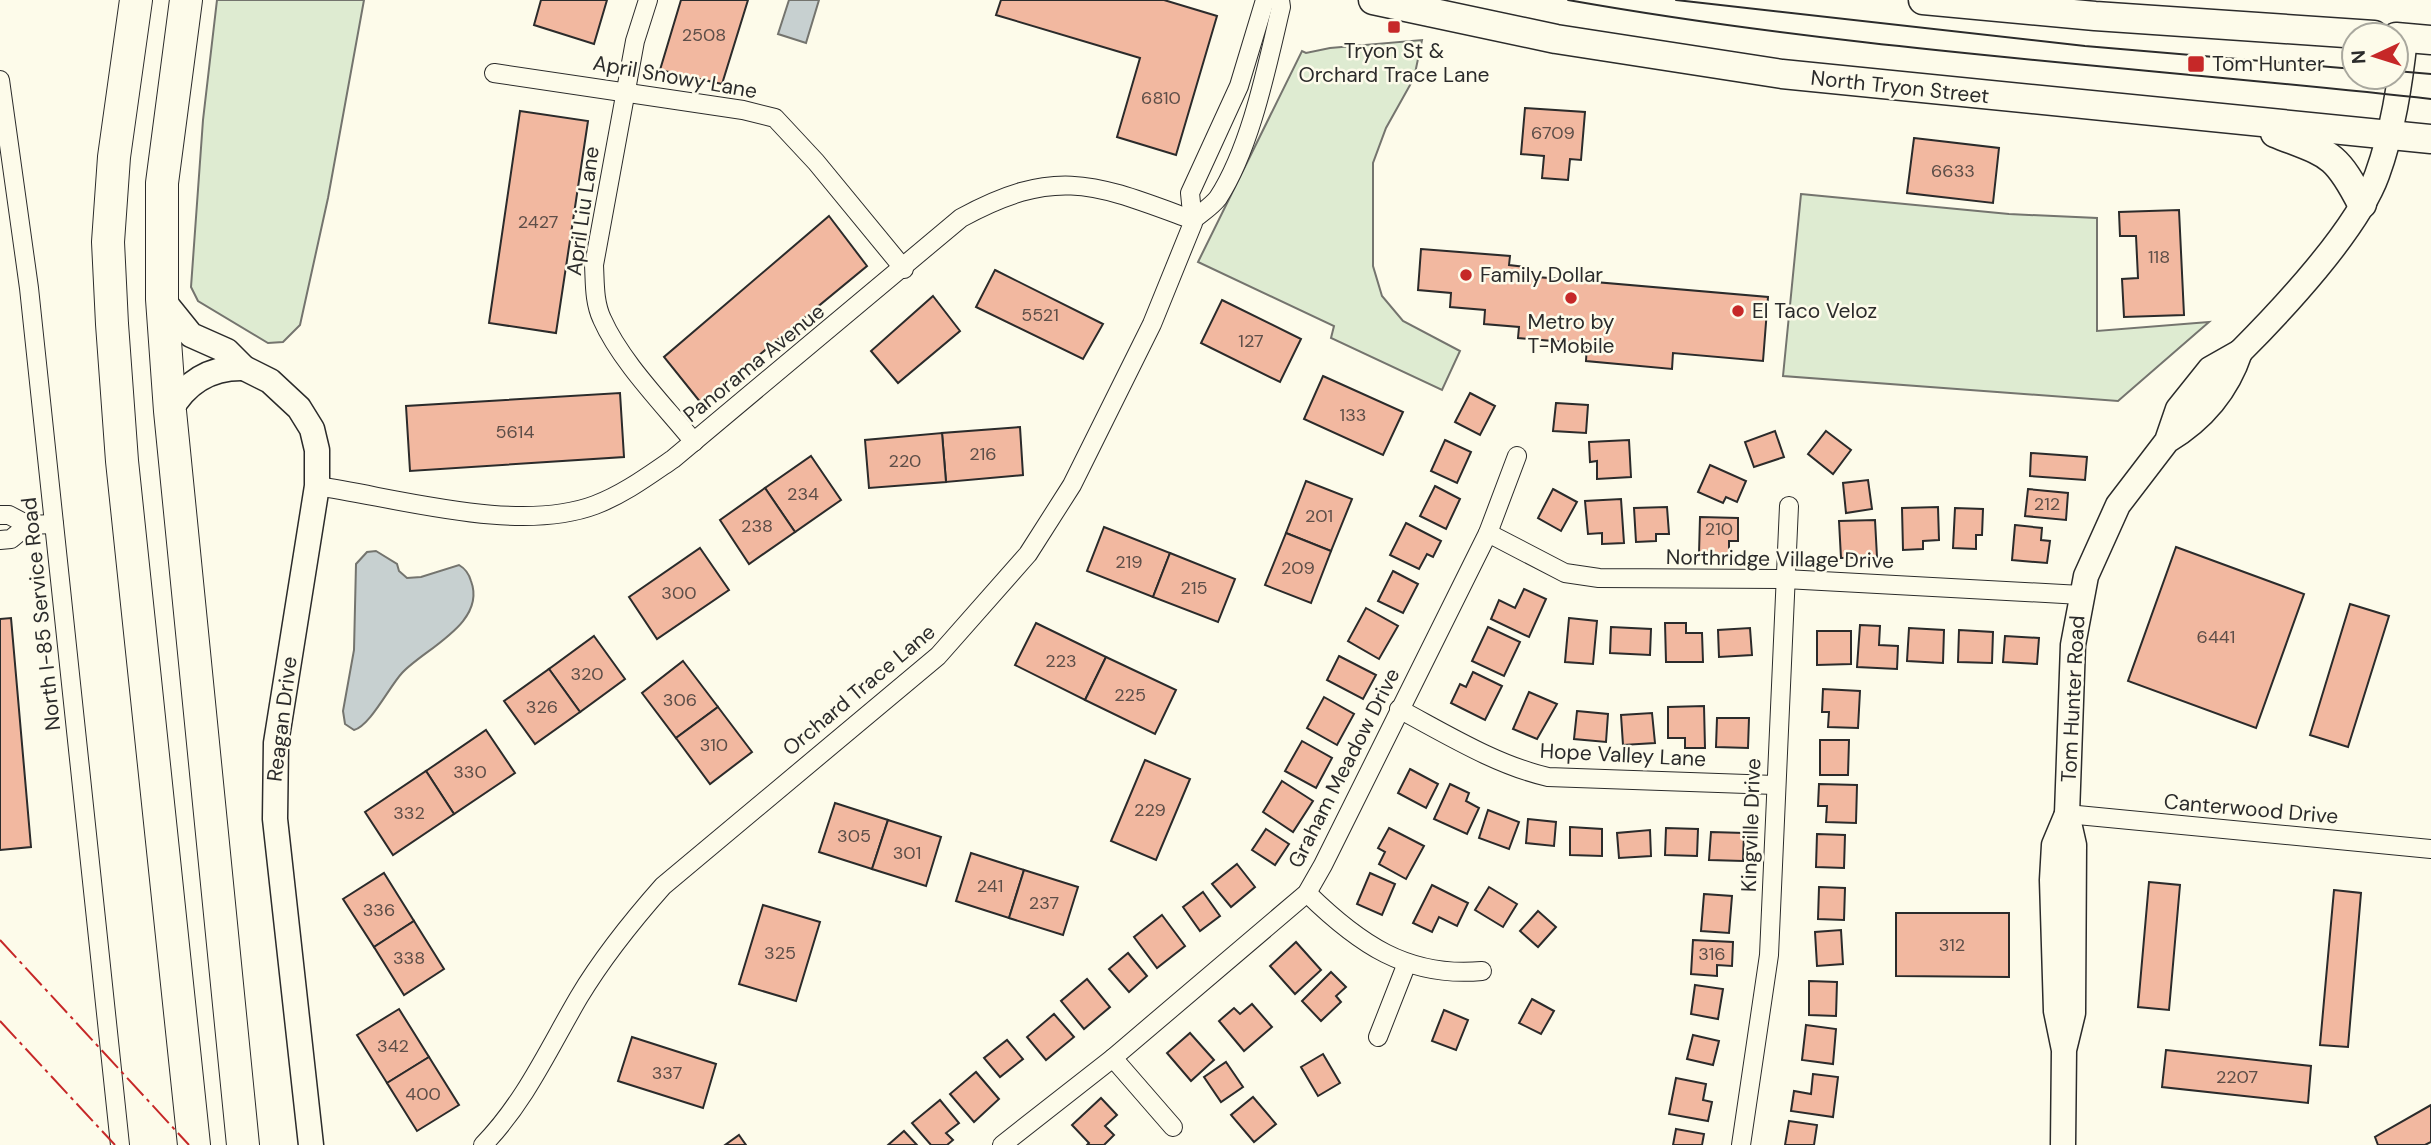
<svg xmlns="http://www.w3.org/2000/svg" width="2431" height="1145" viewBox="0 0 2431 1145" font-family="'DM Sans',sans-serif">
	<rect width="100%" height="100%" fill="#fdfbea"/>
	<g fill="#deebd1" stroke="#74746e" stroke-width="2">
		<path d="M217,0H364L328,198L300,325L283,342L268,343L198,301L191,287L203,120Z"/>
		<path d="M1422,40L1414,78L1386,128L1373,163V266L1382,296L1403,321L1460,351L1442,390L1331,338L1334,326L1198,262L1302,51L1306,53L1330,48Z"/>
		<path d="M1801,194L2009,214L2097,218V331L2209,322L2118,401L1783,376Z"/>
	</g>
	<g fill="#c7d0d0" stroke="#74746e" stroke-width="2">
		<path d="M789,0H819L806,43L778,34Z"/>
		<path d="M376,551L397,564L399,571L407,578L421,577L459,565C466,569 469,574 471,581C487,623 424,649 402,673C389,687 370,726 354,730L345,724L343,711L354,650L356,564L367,552Z"/>
	</g>
	<g fill="#f2b8a0" stroke="#2b2b2b" stroke-width="2">
		<path d="M541,0H607L594,44L534,25Z"/>
		<path d="M681,0H748L722,84L660,70Z"/>
		<path d="M1001,0H1164L1217,16L1176,155L1117,137L1140,58L996,15Z"/>
		<path d="M1525,108L1585,112L1581,160L1570,159L1568,180L1542,178L1544,156L1521,154Z"/>
		<path d="M520,111L588,121L556,333L489,323Z"/>
		<path d="M1914,138L1999,148L1993,203L1907,193Z"/>
		<path d="M2179,210L2184,315L2124,317L2122,279L2138,278L2136,236H2120L2119,212Z"/>
		<path d="M829,216L867,266L701,403L664,357Z"/>
		<path d="M1421,249L1510,256L1509,265L1527,267L1526,276L1768,297L1763,361L1673,353L1672,369L1586,361L1587,344L1518,338L1519,327L1484,324L1485,310L1450,307L1451,293L1418,290Z"/>
		<path d="M995,270L1103,324L1083,359L976,307Z"/>
		<path d="M933,296L960,331L898,383L871,351Z"/>
		<path d="M1222,300L1301,339L1280,382L1201,343Z"/>
		<path d="M1323,376L1403,412L1383,455L1304,419Z"/>
		<path d="M620,393L624,457L410,471L406,406Z"/>
		<path d="M1470,393L1495,406L1480,435L1455,422Z"/>
		<path d="M1556,403L1588,405L1586,433L1553,431Z"/>
		<path d="M1020,427L1023,475L946,482L942,433Z"/>
		<path d="M1775,431L1784,457L1754,467L1745,442Z"/>
		<path d="M1826,431L1851,450L1833,474L1808,454Z"/>
		<path d="M942,433L946,482L869,488L865,440Z"/>
		<path d="M1445,440L1471,452L1457,483L1431,471Z"/>
		<path d="M1629,440L1631,477L1597,479V461L1590,462L1589,442Z"/>
		<path d="M2031,453L2087,457L2085,480L2030,476Z"/>
		<path d="M811,456L841,500L795,532L765,488Z"/>
		<path d="M1710,465L1746,481L1737,502L1726,497L1723,503L1698,492Z"/>
		<path d="M1868,480L1872,509L1846,513L1843,483Z"/>
		<path d="M1306,481L1352,499L1331,551L1286,533Z"/>
		<path d="M1435,486L1460,499L1446,529L1420,516Z"/>
		<path d="M765,488L795,532L749,564L720,520Z"/>
		<path d="M1553,489L1577,502L1561,531L1538,518Z"/>
		<path d="M2028,489L2068,493L2066,520L2025,516Z"/>
		<path d="M1621,499L1624,543L1602,544V533L1588,534L1585,501Z"/>
		<path d="M1667,507L1669,534H1656V541L1636,542L1634,508Z"/>
		<path d="M1938,507L1939,540L1923,541V549L1903,550L1902,508Z"/>
		<path d="M1955,508L1983,509L1982,535H1976V549L1953,548Z"/>
		<path d="M1700,517L1738,518V541H1729V555L1699,554Z"/>
		<path d="M1875,520L1877,557L1841,558L1839,521Z"/>
		<path d="M1406,523L1441,541L1433,557L1427,554L1419,569L1390,555Z"/>
		<path d="M2015,525L2042,528L2041,540L2050,541L2047,563L2012,560Z"/>
		<path d="M1104,527L1170,553L1153,597L1087,571Z"/>
		<path d="M1286,533L1331,551L1311,603L1265,585Z"/>
		<path d="M2176,547L2304,594L2256,728L2128,681Z"/>
		<path d="M700,548L729,590L657,639L629,597Z"/>
		<path d="M1170,553L1235,579L1218,622L1153,597Z"/>
		<path d="M1393,571L1418,584L1403,613L1378,601Z"/>
		<path d="M1524,589L1546,599L1529,637L1491,619L1499,600L1515,608Z"/>
		<path d="M2350,604L2389,616L2348,747L2310,735Z"/>
		<path d="M1366,608L1398,626L1379,659L1348,641Z"/>
		<path d="M11,618L31,847L0,850V619Z"/>
		<path d="M1569,618L1597,621L1593,664L1565,662Z"/>
		<path d="M1036,623L1106,657L1085,700L1015,665Z"/>
		<path d="M1665,623H1686V633H1702L1703,662H1666Z"/>
		<path d="M1860,625L1880,626L1879,645L1898,646L1897,669L1857,667Z"/>
		<path d="M1488,627L1520,642L1504,676L1472,661Z"/>
		<path d="M1611,627L1651,629L1650,655L1610,653Z"/>
		<path d="M1750,628L1752,655L1719,657L1718,630Z"/>
		<path d="M1909,628L1944,630L1943,663L1907,661Z"/>
		<path d="M1959,630L1993,632L1992,663L1958,662Z"/>
		<path d="M1817,631H1851V664L1817,665Z"/>
		<path d="M594,636L625,679L580,712L549,669Z"/>
		<path d="M2005,636L2039,638L2037,664L2003,662Z"/>
		<path d="M1339,656L1376,675L1363,699L1327,680Z"/>
		<path d="M1106,657L1176,690L1155,734L1085,700Z"/>
		<path d="M683,661L718,707L676,738L642,693Z"/>
		<path d="M549,669L580,712L535,744L504,701Z"/>
		<path d="M1473,672L1502,686L1485,720L1451,703L1460,684L1466,687Z"/>
		<path d="M1823,689L1860,691L1858,728L1828,727L1829,712H1822Z"/>
		<path d="M1529,692L1557,704L1537,739L1513,729Z"/>
		<path d="M1324,697L1354,714L1337,745L1307,728Z"/>
		<path d="M1704,706L1705,748H1685V738H1668V707Z"/>
		<path d="M718,707L752,752L710,784L676,738Z"/>
		<path d="M1577,711L1608,714L1606,742L1574,739Z"/>
		<path d="M1652,713L1655,743L1623,745L1621,715Z"/>
		<path d="M1717,718H1749L1748,748L1716,747Z"/>
		<path d="M486,730L515,773L454,814L426,771Z"/>
		<path d="M1820,740H1849L1848,775H1820Z"/>
		<path d="M1302,741L1332,758L1316,788L1285,771Z"/>
		<path d="M1145,760L1190,779L1156,860L1111,841Z"/>
		<path d="M1410,769L1438,784L1426,808L1398,793Z"/>
		<path d="M426,771L454,814L393,855L365,812Z"/>
		<path d="M1282,781L1313,801L1293,832L1263,812Z"/>
		<path d="M1450,784L1469,793L1466,801L1479,808L1467,834L1434,819Z"/>
		<path d="M1819,784L1857,785L1856,823L1826,822L1827,806H1818Z"/>
		<path d="M835,803L888,820L872,869L819,852Z"/>
		<path d="M1488,810L1519,822L1509,849L1479,838Z"/>
		<path d="M1528,819L1556,822L1554,846L1526,843Z"/>
		<path d="M888,820L941,837L926,886L872,869Z"/>
		<path d="M1570,827L1602,829V856L1570,855Z"/>
		<path d="M1389,828L1424,846L1406,879L1379,864L1385,852L1378,848Z"/>
		<path d="M1666,828L1698,829L1697,856L1665,855Z"/>
		<path d="M1266,829L1289,844L1275,865L1252,850Z"/>
		<path d="M1650,830L1651,856L1619,858L1617,833Z"/>
		<path d="M1711,832L1744,833L1743,861L1709,860Z"/>
		<path d="M1817,834L1845,835L1844,868L1816,867Z"/>
		<path d="M971,853L1024,870L1009,918L956,901Z"/>
		<path d="M1237,864L1255,887L1231,907L1212,884Z"/>
		<path d="M1024,870L1078,887L1063,935L1009,918Z"/>
		<path d="M384,873L414,921L374,947L343,899Z"/>
		<path d="M1370,873L1395,884L1382,915L1357,904Z"/>
		<path d="M2149,882L2180,885L2169,1010L2138,1007Z"/>
		<path d="M1432,885L1468,903L1457,926L1439,917L1432,932L1413,923Z"/>
		<path d="M1489,887L1517,904L1503,927L1475,910Z"/>
		<path d="M1819,887L1845,888L1844,920L1818,919Z"/>
		<path d="M2334,890L2361,893L2348,1047L2320,1045Z"/>
		<path d="M1203,892L1220,916L1200,931L1183,907Z"/>
		<path d="M1704,894L1732,896L1729,933L1701,931Z"/>
		<path d="M763,905L820,922L796,1001L739,984Z"/>
		<path d="M1538,911L1556,927L1538,947L1520,931Z"/>
		<path d="M1896,913H2009V977L1896,976Z"/>
		<path d="M1162,915L1185,946L1157,968L1134,937Z"/>
		<path d="M414,921L444,969L404,995L374,947Z"/>
		<path d="M1841,930L1843,964L1817,966L1815,932Z"/>
		<path d="M1693,940L1733,942L1732,966L1717,965V976L1691,974Z"/>
		<path d="M1296,942L1321,970L1295,994L1270,966Z"/>
		<path d="M1128,953L1147,976L1129,992L1109,969Z"/>
		<path d="M1331,972L1346,987L1336,996L1341,1002L1321,1021L1302,1001Z"/>
		<path d="M1087,979L1110,1007L1084,1029L1061,1001Z"/>
		<path d="M1809,981L1837,982L1836,1016L1809,1015Z"/>
		<path d="M1695,985L1723,989L1718,1019L1691,1014Z"/>
		<path d="M1532,999L1554,1011L1541,1034L1519,1023Z"/>
		<path d="M1252,1004L1272,1027L1244,1051L1219,1021L1234,1008L1240,1014Z"/>
		<path d="M399,1009L429,1057L387,1083L357,1035Z"/>
		<path d="M1444,1010L1468,1020L1456,1050L1432,1041Z"/>
		<path d="M1054,1014L1074,1037L1046,1060L1027,1037Z"/>
		<path d="M1806,1025L1836,1029L1833,1064L1802,1060Z"/>
		<path d="M1190,1033L1214,1060L1191,1081L1167,1053Z"/>
		<path d="M1693,1035L1719,1041L1713,1065L1687,1059Z"/>
		<path d="M632,1037L716,1064L703,1108L618,1081Z"/>
		<path d="M1007,1040L1023,1059L1000,1077L984,1058Z"/>
		<path d="M2166,1050L2311,1066L2308,1103L2162,1087Z"/>
		<path d="M1323,1054L1340,1083L1318,1096L1301,1067Z"/>
		<path d="M429,1057L459,1105L417,1131L387,1083Z"/>
		<path d="M1226,1062L1243,1087L1221,1102L1204,1077Z"/>
		<path d="M976,1072L999,1099L974,1122L950,1094Z"/>
		<path d="M1813,1074L1838,1077L1833,1117L1791,1111L1794,1091L1811,1094Z"/>
		<path d="M1676,1078L1706,1084L1703,1100L1712,1102L1708,1121L1669,1114Z"/>
		<path d="M1253,1097L1276,1124L1254,1142L1231,1115Z"/>
		<path d="M1101,1098L1117,1115L1105,1126L1114,1135L1104,1145H1087L1089,1143L1072,1125Z"/>
		<path d="M940,1100L959,1123L946,1133L953,1140L947,1145H931L912,1123Z"/>
		<path d="M2431,1105V1142L2425,1145H2378L2375,1137Z"/>
		<path d="M1789,1121L1817,1125L1814,1145H1785Z"/>
		<path d="M1676,1129L1704,1134L1702,1145H1673Z"/>
		<path d="M904,1131L917,1145H888Z"/>
		<path d="M739,1135L746,1145H725Z"/>
	</g>
	<g fill="none" stroke-linecap="round" stroke-linejoin="round">
		<defs>
			<g id="street">
				<path d="M648,0L635,41L594,265C595,283 594,302 602,319C621,362 664,405 694,442"/>
				<path d="M494,73L743,110L775,118L816,162L904,269"/>
				<path d="M0,80L29,288L120,1145"/>
				<path d="M1193,220C1201,213 1212,206 1218,198C1251,147 1267,66 1281,7L1280,0"/>
				<path d="M317,486C398,498 518,534 595,505C624,494 648,476 673,459L961,218C1058,165 1097,185 1193,220"/>
				<path d="M0,515H9L28,525L54,524"/>
				<path d="M1488,533L1565,573L1599,578L1785,579L2081,595"/>
				<path d="M0,540L11,539L28,525"/>
				<path d="M1399,709C1446,734 1496,765 1548,777L1775,785"/>
				<path d="M2067,814L2431,849"/>
				<path d="M1307,893C1358,943 1407,978 1482,971"/>
				<path d="M1378,1037L1407,963"/>
				<path d="M1113,1058L1173,1127"/>
				<path d="M483,1145C525,1102 549,1048 579,997C603,957 632,921 663,886L938,656L1028,554L1072,485L1152,324L1193,223L1190,193L1239,86L1265,0"/>
				<path d="M1002,1145L1113,1058L1307,893L1323,865L1488,533L1517,456"/>
				<path d="M1741,1145L1769,955L1789,506"/>
			</g>
			<g id="secondary">
				<path d="M162,299L191,335L227,351L244,368L270,381L299,408L312,429L317,450V486L276,743L275,819L311,1145"/>
				<path d="M2240,352C2282,310 2357,230 2377,175C2393,131 2400,84 2405,38"/>
				<path d="M170,411C186,382 210,367 244,368"/>
				<path d="M2067,814L2073,645L2086,576L2118,505L2167,441L2178,409L2210,369L2240,352C2227,391 2202,420 2167,441"/>
				<path d="M2063,1145L2064,1050L2056,1011L2052,880L2054,845L2067,814L2074,845L2073,1013L2064,1050"/>
			</g>
			<g id="primary">
				<path d="M1373,0L1556,39L1782,74L2431,139"/>
				<path d="M1923,0L2095,16L2374,35"/>
				<path d="M2396,37L2431,40"/>
				<path d="M2275,133C2328,154 2335,151 2362,204"/>
			</g>
			<g id="highway">
				<path d="M136,0L114,157L108,242L112,324L122,461L194,1145"/>
				<path d="M186,0L162,183V299L170,411L243,1145"/>
			</g>
		</defs>
		<use href="#street" stroke="#2b2b2b" stroke-width="20"/>
		<use href="#secondary" stroke="#2b2b2b" stroke-width="27"/>
		<use href="#primary" stroke="#2b2b2b" stroke-width="31"/>
		<use href="#highway" stroke="#2b2b2b" stroke-width="34"/>
		<use href="#street" stroke="#fdfbea" stroke-width="18"/>
		<use href="#secondary" stroke="#fdfbea" stroke-width="24"/>
		<use href="#primary" stroke="#fdfbea" stroke-width="28"/>
		<use href="#highway" stroke="#fdfbea" stroke-width="32"/>
		<g stroke="#2b2b2b" stroke-width="2">
			<path d="M1568,0C1855,51 2142,67 2431,99"/>
			<path d="M1676,0L2085,46L2354,69"/>
			<path d="M2396,71L2431,74"/>
		</g>
		<g stroke="#c62828" stroke-width="2" stroke-dasharray="24 5 3.5 5" stroke-linecap="butt">
			<path d="M0,940L189,1145"/>
			<path d="M0,1021L115,1145"/>
		</g>
	</g>
	<g fill="#c62828" stroke="#fdfbea" stroke-width="2.5">
		<rect x="1387" y="20" width="14" height="14" rx="3.5"/>
		<rect x="2187" y="55" width="18" height="18" rx="3.5"/>
		<circle cx="1466" cy="275" r="7"/>
		<circle cx="1571" cy="298" r="7"/>
		<circle cx="1738" cy="311" r="7"/>
	</g>
	<g text-anchor="middle" dominant-baseline="central" stroke-width="5" stroke-linejoin="round" paint-order="stroke">
		<g font-size="18" fill="#5d4e48">
			<text x="704" y="35">2508</text>
			<text x="1161" y="98">6810</text>
			<text x="1553" y="133">6709</text>
			<text x="1953" y="171">6633</text>
			<text x="538" y="222">2427</text>
			<text x="2159" y="257">118</text>
			<text x="1040" y="315">5521</text>
			<text x="1251" y="341">127</text>
			<text x="1353" y="415">133</text>
			<text x="515" y="432">5614</text>
			<text x="983" y="454">216</text>
			<text x="905" y="461">220</text>
			<text x="803" y="494">234</text>
			<text x="2047" y="504">212</text>
			<text x="1319" y="516">201</text>
			<text x="757" y="526">238</text>
			<text x="1719" y="529">210</text>
			<text x="1129" y="562">219</text>
			<text x="1298" y="568">209</text>
			<text x="1194" y="588">215</text>
			<text x="679" y="593">300</text>
			<text x="2216" y="637">6441</text>
			<text x="1061" y="661">223</text>
			<text x="587" y="674">320</text>
			<text x="1130" y="695">225</text>
			<text x="680" y="700">306</text>
			<text x="542" y="707">326</text>
			<text x="714" y="745">310</text>
			<text x="470" y="772">330</text>
			<text x="1150" y="810">229</text>
			<text x="409" y="813">332</text>
			<text x="854" y="836">305</text>
			<text x="907" y="853">301</text>
			<text x="990" y="886">241</text>
			<text x="1044" y="903">237</text>
			<text x="379" y="910">336</text>
			<text x="1952" y="945">312</text>
			<text x="780" y="953">325</text>
			<text x="1712" y="954">316</text>
			<text x="409" y="958">338</text>
			<text x="393" y="1046">342</text>
			<text x="667" y="1073">337</text>
			<text x="2237" y="1077">2207</text>
			<text x="423" y="1094">400</text>
		</g>
		<g font-size="21" fill="#2b2b2b" stroke="#fdfbea" text-anchor="start">
			<text x="1394" y="51" text-anchor="middle">Tryon St &amp;<tspan x="1394" dy="24">Orchard Trace Lane</tspan></text>
			<text x="2212" y="64">Tom Hunter</text>
			<text x="1480" y="275">Family Dollar</text>
			<text x="1752" y="311">El Taco Veloz</text>
			<text x="1571" y="322" text-anchor="middle">Metro by<tspan x="1571" dy="24">T-Mobile</tspan></text>
		</g>
		<g font-size="21" fill="#2b2b2b" stroke="#fdfbea">
			<text transform="translate(675 77) rotate(10)">April Snowy Lane</text>
			<text transform="translate(1900 87) rotate(6)">North Tryon Street</text>
			<text transform="translate(583 211) rotate(-82)">April Liu Lane</text>
			<text transform="translate(754 363) rotate(-39)">Panorama Avenue</text>
			<text transform="translate(1780 559) rotate(1)">Northridge Village Drive</text>
			<text transform="translate(41 614) rotate(-96)">North I-85 Service Road</text>
			<text transform="translate(859 690) rotate(-40)">Orchard Trace Lane</text>
			<text transform="translate(2073 699) rotate(-87)">Tom Hunter Road</text>
			<text transform="translate(282 719) rotate(-83)">Reagan Drive</text>
			<text transform="translate(1623 755) rotate(3)">Hope Valley Lane</text>
			<text transform="translate(1344 768) rotate(-63)">Graham Meadow Drive</text>
			<text transform="translate(2251 809) rotate(5)">Canterwood Drive</text>
			<text transform="translate(1751 825) rotate(-88)">Kingville Drive</text>
		</g>
	</g>
	<g transform="translate(2375 56) rotate(266)"><circle r="33" fill="#fdfbea" stroke="#a9a89e" stroke-width="2"/>
	<path d="M0-5L12 26L0 18L-12 26Z" fill="#c62828"/>
	<text y="-10" font-size="19" font-weight="bold" text-anchor="middle" fill="#2b2b2b">N</text>
	</g>
</svg>
